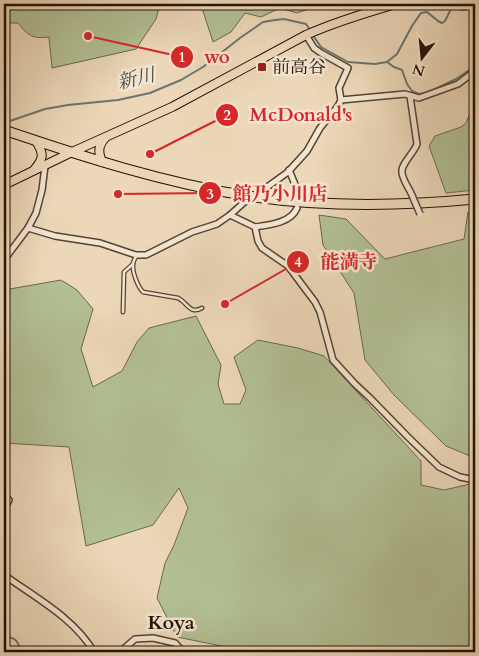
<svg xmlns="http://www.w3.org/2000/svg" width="479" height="656" viewBox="0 0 479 656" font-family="Cardo,'Noto Serif JP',serif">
	<rect width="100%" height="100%" fill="#ecd7b8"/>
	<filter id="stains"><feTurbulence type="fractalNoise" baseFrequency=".004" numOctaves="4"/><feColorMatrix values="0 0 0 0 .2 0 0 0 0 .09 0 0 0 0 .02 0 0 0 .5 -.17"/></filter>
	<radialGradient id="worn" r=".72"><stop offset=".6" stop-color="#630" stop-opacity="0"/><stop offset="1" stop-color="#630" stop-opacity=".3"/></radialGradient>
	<g fill="#b2bf93" stroke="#6a684c">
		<path d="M4,4H160L156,19L136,49L52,68L49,37C33,39 28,36 18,23H4Z"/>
		<path d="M207,4H342L320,5L297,13L280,8L261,17L245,13L231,32L213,42L203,11Z"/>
		<path d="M475,101V190L446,193L429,146L435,136L461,127L466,123Z"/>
		<path d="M468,212L475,213V458L446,446L394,395L365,360L354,293L323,245L319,215L346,219L385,259L464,239Z"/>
		<path d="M61,280L77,290L93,309L81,349L93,387L122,371L137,342L149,328L196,316L221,365L218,384L224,404H240L246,390L234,357L258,340L298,348L324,356L421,461V485L444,490L470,484L475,487V652H251L177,637L157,598L165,563L174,545L188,508L179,488L153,525L86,546L69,447L4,443V290Z"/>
	</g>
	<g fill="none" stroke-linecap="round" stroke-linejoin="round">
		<g stroke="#6a7670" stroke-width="2">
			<path d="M312,34L321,47L348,62L375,64L387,62L397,54L412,26L421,13L427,12L438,21L442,23L445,21L451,9C463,7 463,15 472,4"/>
			<path d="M387,62L394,67L402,70L407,84L412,91L419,94L427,93L456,79L475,66"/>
			<path d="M7,122L45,109L68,105L118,100L150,93L181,80L203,67L240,38L263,22L275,20L284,19L306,24L310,30"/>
			<path d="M4,637C16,637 18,641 21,652"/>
		</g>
		<defs>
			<g id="service">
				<path d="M136,256C135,259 133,261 133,264C132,272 138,287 143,292L178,298C188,303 190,315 202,308"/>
				<path d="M123,312L124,272L133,264"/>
			</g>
			<g id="minor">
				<path d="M410,96L417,144C414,153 400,165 402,173C403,180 408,187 411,193"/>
				<path d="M341,100L405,94L419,98L458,84L475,71"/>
				<path d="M289,170L299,194"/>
				<path d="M259,197L263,190L288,172L307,151L320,128L338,106L341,100L339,88L348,68L321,53L314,48L306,35"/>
				<path d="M230,215L255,227L258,241L262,248L288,266L315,302L320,312L333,360L355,384L370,398L408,437L439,467L460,477L475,480"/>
				<path d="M255,227C269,225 291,223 297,208"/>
				<path d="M28,228L55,236L100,243L136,255H146L192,232L217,224L230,215L250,197"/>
				<path d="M4,260L28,228L36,213L42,190L45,166"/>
				<path d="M4,495L9,500L4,509"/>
				<path d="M4,575C36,598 74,618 94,652"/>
				<path d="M119,652H120L135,639L153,638L175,643L183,652"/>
			</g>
			<g id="primary">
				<path d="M102,162C98,152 98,146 105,138"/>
				<path d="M34,170C44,158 44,154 36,141"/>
				<path d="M4,185L70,153L172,107L306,35C335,22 365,13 396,4"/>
			</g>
			<path id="trunk" d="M4,130C84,157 164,183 248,196C321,207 402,206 475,199"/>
		</defs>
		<use href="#service" stroke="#554332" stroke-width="5"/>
		<use href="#minor" stroke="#554332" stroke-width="8"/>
		<use href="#primary" stroke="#231206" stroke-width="10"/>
		<use href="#trunk" stroke="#231206" stroke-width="11"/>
		<use href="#service" stroke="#f3e5d1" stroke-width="2.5"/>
		<use href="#minor" stroke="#f3e5d1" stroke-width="5"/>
		<use href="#primary" stroke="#ecd7b8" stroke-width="8"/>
		<use href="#trunk" stroke="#ecd7b8" stroke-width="9"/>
		<defs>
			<path id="minor-bridge" d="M411,193L420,214"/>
		</defs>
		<use href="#minor-bridge" stroke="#554332" stroke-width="8" stroke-linecap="butt"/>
		<use href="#minor-bridge" stroke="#f3e5d1" stroke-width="5"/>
	</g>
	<rect fill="#8f2418" stroke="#f3e5d1" stroke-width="2" x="257" y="62" width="10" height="10" rx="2.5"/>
	<g text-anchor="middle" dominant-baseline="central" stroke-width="5" stroke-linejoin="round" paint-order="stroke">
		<g font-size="18" fill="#231206" stroke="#f3e5d1" text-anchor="start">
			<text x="272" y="67">前高谷</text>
		</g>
		<g font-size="19" font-style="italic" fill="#4d4c44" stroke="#f3e5d1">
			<text transform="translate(136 79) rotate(-13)">新川</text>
		</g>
		<g font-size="20" font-weight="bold" fill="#231206" stroke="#f3e5d1">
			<text x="171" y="622">Koya</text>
		</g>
	</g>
	<path fill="none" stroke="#d62828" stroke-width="2" d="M88 36L182 57M150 154L227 115M118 194L210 193M225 304L298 262"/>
	<g fill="#d62828" stroke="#f3e5d1" stroke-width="2">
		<circle cx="88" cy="36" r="5"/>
		<circle cx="150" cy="154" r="5"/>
		<circle cx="118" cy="194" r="5"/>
		<circle cx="225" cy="304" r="5"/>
		<circle cx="182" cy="57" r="12"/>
		<circle cx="227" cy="115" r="12"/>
		<circle cx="210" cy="193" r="12"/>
		<circle cx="298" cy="262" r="12"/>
	</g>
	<g font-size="15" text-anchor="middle" font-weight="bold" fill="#fff">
		<text x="182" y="62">1</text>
		<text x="227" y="120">2</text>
		<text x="210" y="199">3</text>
		<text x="298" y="267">4</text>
	</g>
	<g font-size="19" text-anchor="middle" font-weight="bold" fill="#d62828" stroke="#f3e5d1" stroke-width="5" stroke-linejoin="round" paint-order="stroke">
		<text x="217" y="63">wo</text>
		<text x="301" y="121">McDonald's</text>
		<text x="280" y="200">館乃小川店</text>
		<text x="349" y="268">能満寺</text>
	</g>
	<rect width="479" height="656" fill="none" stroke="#ecd7b8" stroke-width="20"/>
	<rect x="5" y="5" width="469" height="646" fill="none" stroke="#231206" stroke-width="2.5"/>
	<rect x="10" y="10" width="459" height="636" fill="none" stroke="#231206"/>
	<g transform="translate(422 58) rotate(196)" stroke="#f3e5d1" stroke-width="4" paint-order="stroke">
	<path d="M0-4L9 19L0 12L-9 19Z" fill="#231206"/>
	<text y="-8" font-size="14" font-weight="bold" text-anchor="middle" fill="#231206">N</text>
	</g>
	<rect width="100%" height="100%" filter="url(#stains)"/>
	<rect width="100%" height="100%" fill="url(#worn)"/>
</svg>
